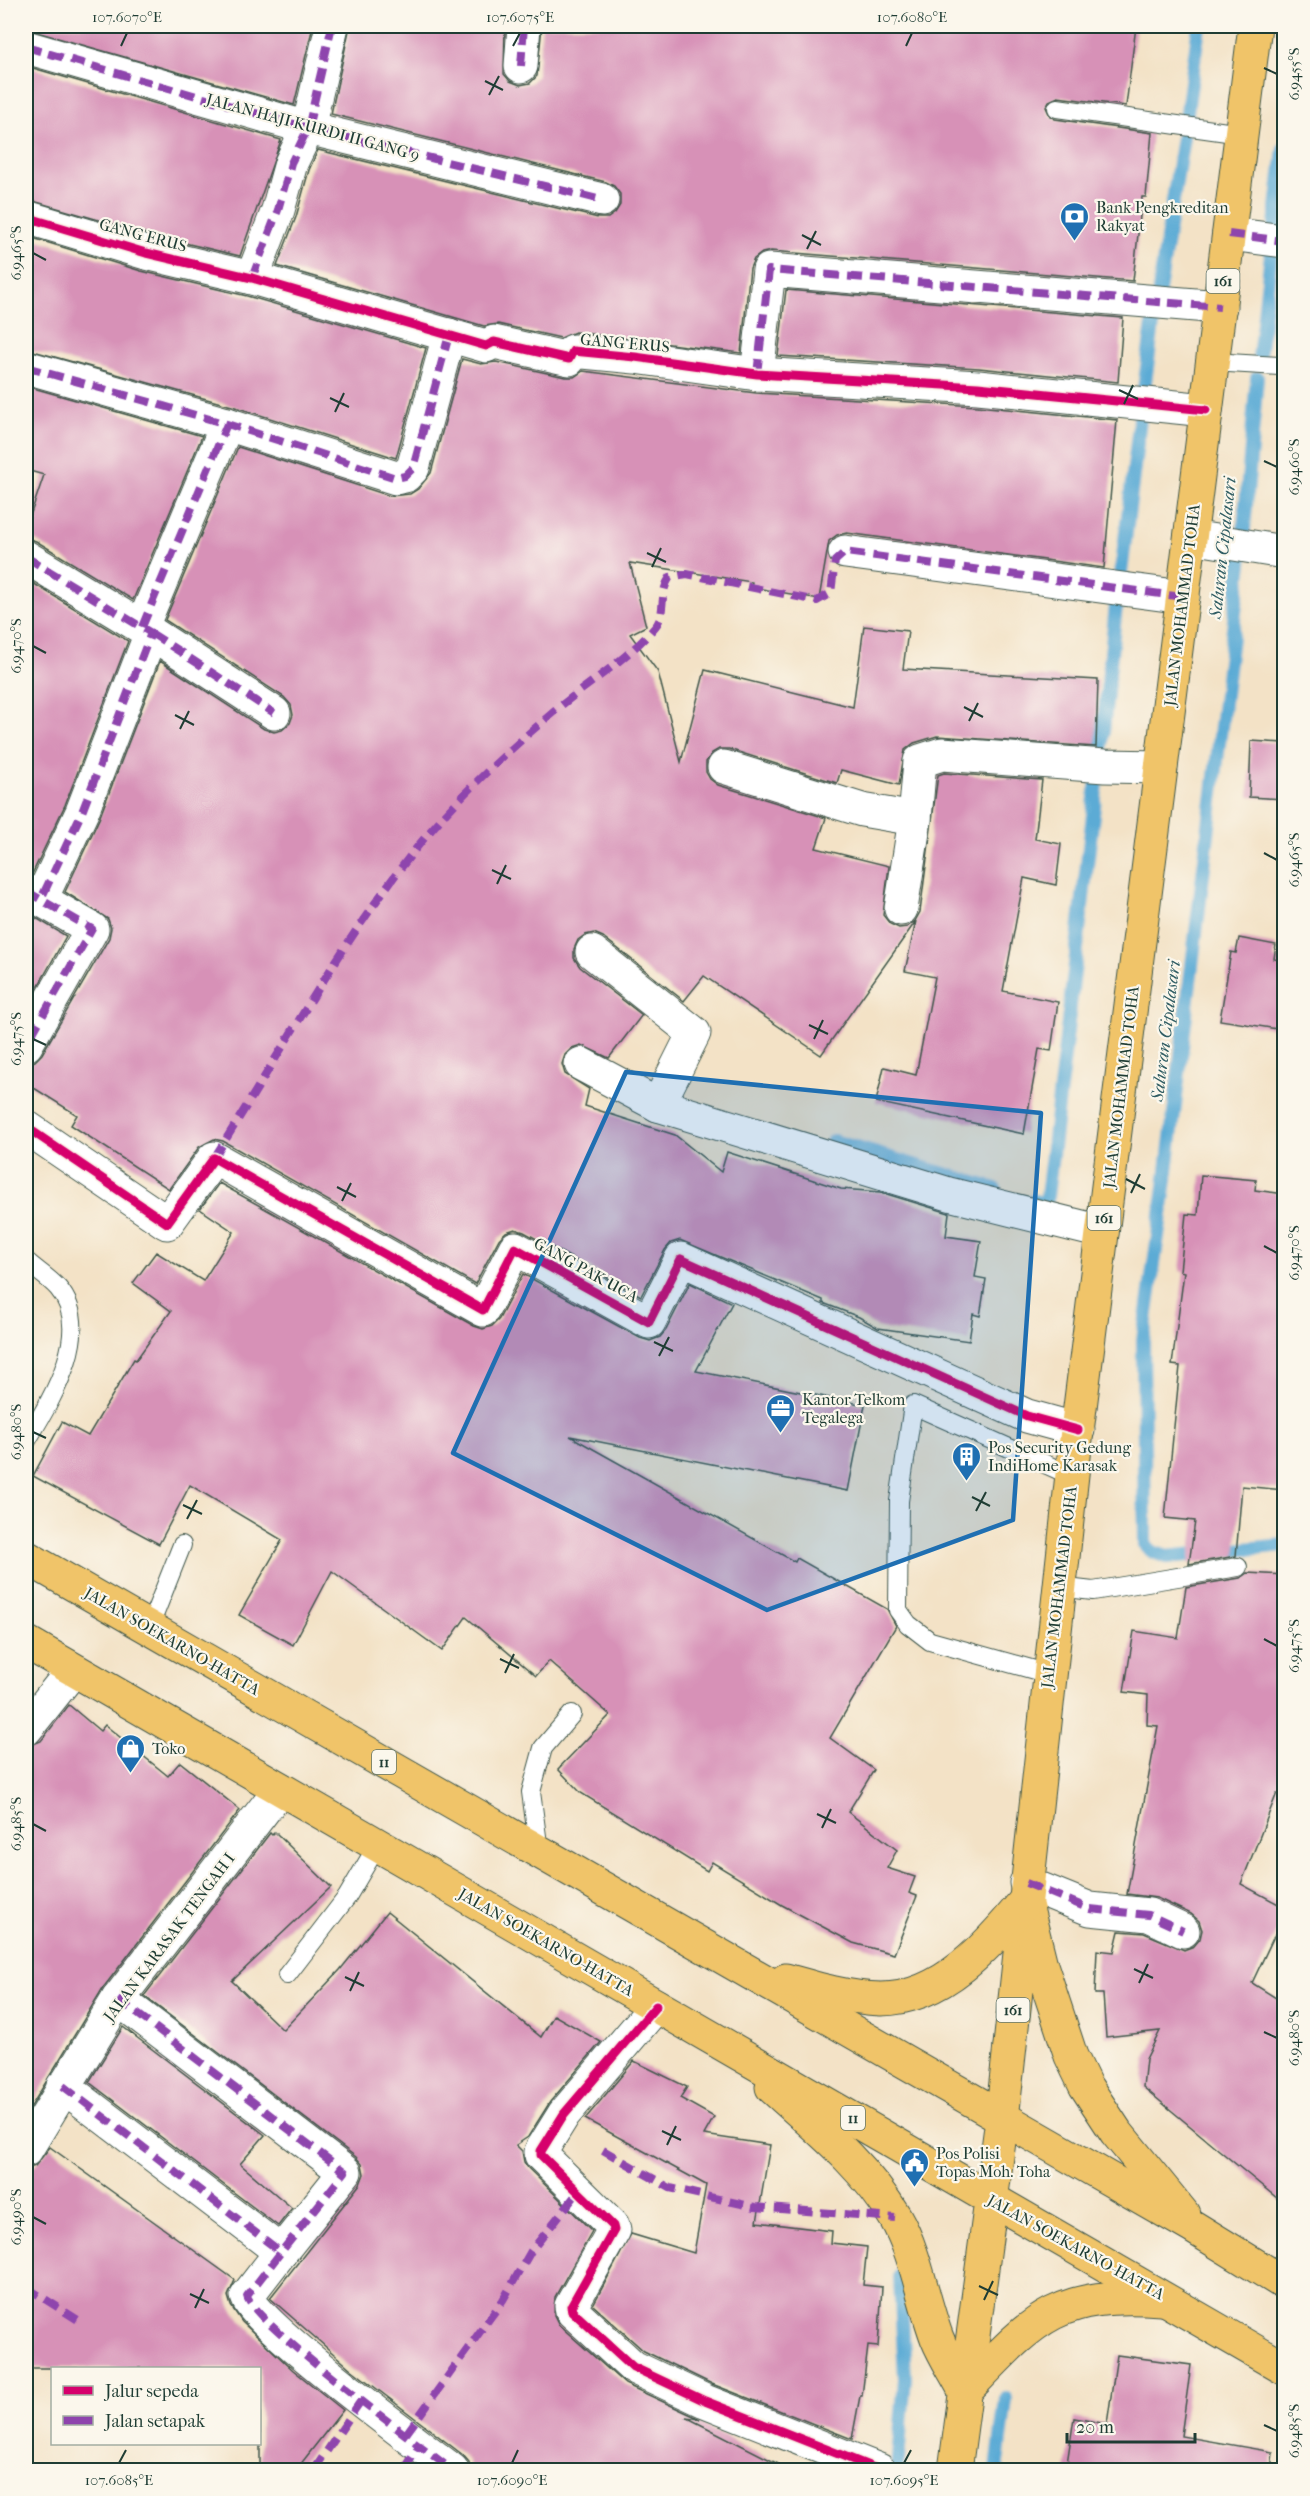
<svg xmlns="http://www.w3.org/2000/svg" width="1310" height="2496" viewBox="0 0 1310 2496" font-family="'IM FELL French Canon',serif">
	<rect width="100%" height="100%" fill="#fbf7ec"/>
	<filter id="ink" filterUnits="userSpaceOnUse"><feTurbulence type="fractalNoise" baseFrequency=".0167" numOctaves="2"/><feDisplacementMap in="SourceGraphic" scale="12" xChannelSelector="R" yChannelSelector="G"/><feConvolveMatrix kernelMatrix="1 2 1 2 8 2 1 2 1" color-interpolation-filters="sRGB"/></filter>
	<filter id="wash" filterUnits="userSpaceOnUse"><feTurbulence type="fractalNoise" baseFrequency=".008" numOctaves="4" result="noise"/><feDisplacementMap in="SourceGraphic" scale="24" xChannelSelector="R" yChannelSelector="G"/><feGaussianBlur stdDeviation="1.35" result="paint"/><feColorMatrix in="noise" values="0 0 0 0 0 0 0 0 0 0 0 0 0 0 0 0 0 1.4 0 .05"/><feComposite in="paint" operator="in"/></filter>
	<g filter="url(#wash)">
		<rect width="100%" height="100%" fill="#f3e2c6"/>
		<g fill="none" stroke-linecap="round" stroke-linejoin="round">
			<g stroke="#5babd5" stroke-width="14">
				<path d="M1186,119L1199,26"/>
				<path d="M1274,233L1284,149"/>
				<path d="M1158,297L1183,137"/>
				<path d="M1259,358L1272,246"/>
				<path d="M1257,378L1241,563L1165,1187L1143,1340L1145,1545L1153,1552L1167,1557L1284,1545"/>
				<path d="M1143,396L1155,310"/>
				<path d="M1120,581L1141,410"/>
				<path d="M1100,760L1117,596"/>
				<path d="M833,1141L995,1189"/>
				<path d="M1034,1201L1046,1205L1098,773"/>
				<path d="M897,2470L905,2379L900,2276"/>
				<path d="M997,2470L1006,2399"/>
			</g>
		</g>
		<g id="blocks">
			<g fill="#d791b7">
				<path d="M26,26H313L294,105L26,29Z"/>
				<path d="M350,26H505L504,74L510,81L520,85L530,83L537,76L542,26H1136L1126,106L1058,97L1049,101L1046,107L1050,116L1055,119L1152,133L1146,197H1142L1133,281L771,251L762,253L754,259L750,268L741,353L575,332L561,338L498,324L484,326L277,266L296,217L309,170L318,150L598,218H608L615,213L620,205V194L614,186L606,182L331,114Z"/>
				<path d="M26,66L281,140L240,256L151,235L26,199Z"/>
				<path d="M26,236L141,271L247,296L426,348L396,458L232,406L26,349Z"/>
				<path d="M786,290L1123,318L1118,382L979,368L778,356Z"/>
				<path d="M462,359L481,364L496,362L565,377H574L583,371L756,393L977,406L1117,420L1104,568L847,533L837,535L829,541L819,599L751,587L752,582L630,563L646,626L630,634L658,672L681,762L705,670L853,707L864,626L908,631L903,669L1098,680L1096,747L937,736L914,743L905,750L899,785L841,770L837,783L729,749H719L712,753L706,762V772L710,779L718,785L826,818L816,848L889,866L883,915L890,924L899,928L907,927L915,921L920,912L938,775L944,773L1042,780L1035,839L1061,844L1056,885L1024,878L1003,991L1058,1002L1051,1051L1039,1049L1024,1134L876,1102L884,1067L916,1075L935,977L905,971L916,921L821,1055L704,976L684,1001L603,937L594,933L585,935L578,940L574,949V958L580,967L642,1015L609,1058L581,1045L572,1048L565,1055L562,1064L565,1074L589,1089L585,1106L675,1135L721,1172L727,1152L841,1189L880,1192L949,1213L946,1236L981,1241L975,1277L986,1279L980,1316L973,1314L969,1341L878,1328L859,1317L823,1303V1300L680,1240L671,1243L665,1250L641,1296L524,1232L515,1229L506,1232L499,1239L475,1284L223,1141L214,1139L199,1147L169,1189L71,1125L77,1115L26,1083V1064L35,1061L42,1054L109,938L111,928L108,919L65,892L99,819L160,661L264,729L274,732L282,730L290,723L293,715L291,705L284,697L165,620L238,447L390,496L410,494L418,489L431,473Z"/>
				<path d="M26,386L202,436L133,600L36,541L26,538V528L44,475L26,470Z"/>
				<path d="M26,579L128,641L65,805L32,874L26,872Z"/>
				<path d="M1251,741L1284,743V799L1249,797Z"/>
				<path d="M26,912L66,936L26,1008Z"/>
				<path d="M1239,938L1276,945L1274,959L1284,961V1030L1220,1020L1231,952L1236,953Z"/>
				<path d="M1201,1175L1256,1180L1255,1190L1284,1194V1490L1242,1486L1236,1556L1189,1564L1195,1521L1165,1518L1180,1366L1172,1365L1184,1272L1180,1271L1186,1214L1198,1215Z"/>
				<path d="M219,1183L474,1326L483,1329L492,1326L499,1319L523,1274L640,1338L650,1341L660,1337L666,1330L690,1283L732,1303L696,1371L865,1405L848,1491L570,1436L795,1562L797,1558L887,1609L896,1626L830,1738L874,1770L848,1812L897,1850L887,1868L915,1877L909,1893L917,1896L894,1954L853,1943L782,1905L712,1862L707,1871L581,1793L558,1769L610,1715L549,1661L536,1676L466,1617L442,1651L332,1571L293,1645L239,1615L282,1540L190,1485L159,1544L33,1476L62,1422L88,1436L134,1359L136,1360L171,1311L133,1283L156,1252L203,1281L234,1232L200,1209Z"/>
				<path d="M1247,1573L1284,1575V1796L1277,1793L1241,1884L1284,1907V1915L1252,1983L1284,2003V2204L1143,2087L1146,2059L1160,2031L1106,2037L1103,1994H1095L1097,1950L1114,1952L1119,1931L1144,1933L1184,1950L1194,1946L1200,1939L1202,1930L1199,1921L1191,1914L1157,1898L1127,1894L1158,1726L1147,1725L1148,1695L1124,1692L1134,1631L1178,1638L1186,1587L1240,1578Z"/>
				<path d="M69,1705L100,1731L105,1725L168,1776L180,1762L240,1810L103,1988L26,2115V1747L41,1741Z"/>
				<path d="M275,1832L331,1887L232,1981L283,2030L340,1970L387,1912L541,2037L554,2015L601,2042L550,2102L528,2137L516,2145L522,2151L524,2162L528,2168L592,2231L555,2297L554,2315L559,2325L625,2384L700,2419L686,2417L790,2470H470L469,2462L463,2455L351,2369L270,2298L360,2184L364,2174L362,2164L356,2157L144,1996L270,1833L272,1835Z"/>
				<path d="M123,2027L265,2135L240,2164L292,2208L278,2226L89,2082Z"/>
				<path d="M634,2061L687,2087L680,2098L714,2117L704,2135L770,2145L757,2222L832,2231L831,2243L867,2247L863,2285L882,2287L878,2347L868,2346L862,2396H860L852,2439L712,2384L644,2351L593,2305L631,2234L694,2253L706,2185L585,2119Z"/>
				<path d="M50,2147L235,2280L228,2296L231,2306L242,2322L293,2370L343,2410L296,2470H260V2368H26V2169L35,2166Z"/>
				<path d="M1117,2355L1191,2365L1181,2436L1273,2452L1271,2470H1066L1074,2418L1107,2424Z"/>
			</g>
		</g>
	</g>
	<g filter="url(#ink)">
		<use href="#blocks" fill-opacity="0" stroke="#3f564a" stroke-width="1.5"/>
		<g fill="none" stroke-linecap="round" stroke-linejoin="round">
			<defs>
				<g id="service">
					<path d="M1057,108L1241,134"/>
					<path d="M1212,362L1279,366"/>
					<path d="M26,1261C36,1270 49,1278 58,1288C96,1331 49,1403 26,1442"/>
					<path d="M1058,1587L1093,1591L1238,1567"/>
					<path d="M149,1628L182,1545"/>
					<path d="M1049,1674L930,1641L908,1624L898,1610L899,1501L913,1405L1072,1476"/>
					<path d="M539,1851L531,1792L543,1748L572,1714"/>
					<path d="M287,1975L347,1897L377,1846"/>
				</g>
				<g id="minor">
					<path d="M26,47L308,128L602,200"/>
					<path d="M521,66L524,26"/>
					<path d="M26,217L146,253L252,278L486,346L494,342L569,359L573,351L635,357L757,374L978,387L1206,410"/>
					<path d="M1229,234L1284,241"/>
					<path d="M252,278L278,210L291,163L308,128L332,26"/>
					<path d="M26,367L227,424L396,478L405,476L413,468L449,335"/>
					<path d="M757,374L769,270L1220,307"/>
					<path d="M1191,537L1284,552"/>
					<path d="M845,552L1183,597"/>
					<path d="M26,557L151,633L82,812L41,899"/>
					<path d="M142,627L227,424"/>
					<path d="M151,633L274,713"/>
					<path d="M724,767L862,810L915,819L920,761L942,754L1105,766L1161,767"/>
					<path d="M26,891L92,929L26,1045"/>
					<path d="M901,909L915,819"/>
					<path d="M592,952L694,1033L658,1105"/>
					<path d="M581,1064L658,1105L949,1194L1102,1232"/>
					<path d="M26,1127L167,1223L214,1158L483,1310L515,1248L649,1322L681,1259L1027,1416L1078,1430"/>
					<path d="M26,1729L73,1670"/>
					<path d="M1026,1883L1090,1909L1149,1915L1183,1931"/>
					<path d="M118,1999L345,2172L281,2252"/>
					<path d="M656,2006L564,2114L541,2151V2155L613,2226L614,2230L571,2306L572,2311L633,2367L705,2401L879,2470"/>
					<path d="M63,2086L281,2252L247,2296C250,2320 422,2447 452,2470"/>
					<path d="M26,2150L118,1999L280,1789"/>
				</g>
				<path id="primary" d="M955,2470L1002,2119L1075,1447L1255,26"/>
				<g id="trunk">
					<path d="M26,1557L1193,2227L1284,2283"/>
					<path d="M26,1642L1284,2368"/>
					<path d="M1025,1901L1041,1965L1071,2056L1085,2085L1116,2132L1183,2214"/>
					<path d="M786,1980C817,1989 848,1998 881,1999C942,1999 990,1944 1025,1901"/>
					<path d="M772,2087C816,2127 864,2165 895,2217C916,2253 922,2298 937,2338C944,2356 956,2373 965,2391C1034,2319 1056,2291 1161,2299"/>
				</g>
			</defs>
			<use href="#service" stroke="#3f564a" stroke-width="20"/>
			<use href="#minor" stroke="#3f564a" stroke-width="35"/>
			<use href="#primary" stroke="#3f564a" stroke-width="35"/>
			<use href="#trunk" stroke="#3f564a" stroke-width="35"/>
			<use href="#service" stroke="#fff" stroke-width="18"/>
			<use href="#minor" stroke="#fff" stroke-width="33"/>
			<use href="#primary" stroke="#f0c469" stroke-width="33"/>
			<use href="#trunk" stroke="#f0c469" stroke-width="33"/>
			<g stroke="#8e44ad" stroke-width="8" stroke-dasharray="15 8" stroke-linecap="butt">
				<path d="M26,47L308,128L602,200"/>
				<path d="M521,66L524,26"/>
				<path d="M1229,234L1284,241"/>
				<path d="M252,278L278,210L291,163L308,128L332,26"/>
				<path d="M26,367L227,424L396,478L405,476L413,468L449,335"/>
				<path d="M757,374L769,270L1220,307"/>
				<path d="M26,557L151,633L82,812L41,899"/>
				<path d="M142,627L227,424"/>
				<path d="M151,633L274,713"/>
				<path d="M26,891L92,929L26,1045"/>
				<path d="M214,1158C281,1053 340,943 418,846C459,795 508,751 557,709C589,682 628,659 655,627C667,613 658,594 670,577L687,574L817,601L831,593L835,561L845,552L1183,597"/>
				<path d="M1026,1883L1090,1909L1149,1915L1183,1931"/>
				<path d="M118,1999L345,2172L281,2252"/>
				<path d="M63,2086L281,2252L247,2296C250,2320 422,2447 452,2470"/>
				<path d="M603,2150L670,2188L755,2207L895,2218"/>
				<path d="M26,2287L81,2322"/>
				<path d="M406,2434L503,2300L531,2251L578,2192"/>
				<path d="M314,2470L362,2399"/>
				<path d="M404,2470L419,2446"/>
			</g>
			<defs>
				<g id="cycleway">
					<path d="M26,217L146,253L252,278L486,346L494,342L569,359L573,351L635,357L757,374L978,387L1206,410"/>
					<path d="M26,1127L167,1223L214,1158L483,1310L515,1248L649,1322L681,1259L1027,1416L1078,1430"/>
					<path d="M656,2006L564,2114L541,2151V2155L613,2226L614,2230L571,2306L572,2311L633,2367L705,2401L879,2470"/>
				</g>
			</defs>
			<use href="#cycleway" stroke="#fbf7ec" stroke-width="13"/>
			<use href="#cycleway" stroke="#d6006c" stroke-width="9"/>
		</g>
	</g>
	<path fill="#1f6fb2" fill-opacity="0.2" stroke="#1f6fb2" stroke-width="4.5" stroke-linejoin="round" d="M626,1072L1041,1113L1013,1520L767,1610L453,1453Z"/>
	<path fill="none" stroke="#1f3d34" stroke-width="2" d="M121,46L127,33M513,46L520,33M906,46L912,33M1264,68L1277,74M485,81L503,90M489,95L499,76M802,235L821,245M807,249L816,231M33,253L46,260M1119,390L1138,399M330,398L349,407M1124,404L1133,385M335,412L344,393M1264,461L1277,467M647,553L666,562M652,567L661,548M33,646L46,653M964,707L983,717M175,715L194,725M969,721L978,703M180,729L189,711M1264,853L1277,860M492,870L511,879M497,884L506,865M809,1025L828,1034M33,1039L46,1045M814,1039L823,1020M1126,1179L1145,1189M337,1187L356,1197M1131,1193L1140,1174M342,1201L351,1183M1264,1246L1277,1253M654,1342L673,1351M659,1356L669,1337M33,1432L46,1438M972,1497L990,1506M183,1505L202,1514M976,1511L986,1492M187,1519L197,1500M1264,1639L1277,1646M500,1659L519,1668M505,1673L514,1654M817,1814L836,1823M33,1824L46,1831M822,1828L831,1809M1134,1969L1153,1978M345,1977L364,1986M1139,1983L1148,1964M350,1991L359,1972M1264,2032L1277,2038M662,2131L681,2140M667,2145L676,2126M33,2217L46,2224M979,2286L998,2295M190,2294L209,2303M984,2300L993,2281M195,2308L204,2289M1264,2425L1277,2431M119,2463L126,2450M512,2463L518,2450M904,2463L911,2450"/>
	<defs>
		<symbol id="bank-pin" viewBox="-11 -11 22 30"><path d="M0 17L-7.5 6A9.5 9.5 0 1 1 7.5 6Z" fill="#1f6fb2" stroke="#fbf7ec"/><path d="M-6-4H6V4H-6ZM0-2.3a2.3 2.3 0 1 0 0 4.6a2.3 2.3 0 1 0 0-4.6Z" fill="#fff"/></symbol>
		<symbol id="office-pin" viewBox="-11 -11 22 30"><path d="M0 17L-7.5 6A9.5 9.5 0 1 1 7.5 6Z" fill="#1f6fb2" stroke="#fbf7ec"/><path d="M-6-3h4V-5.5h4V-3h4V5H-6ZM-1-4.5V-3h2v-1.5ZM-6 0V1H6V0Z" fill="#fff"/></symbol>
		<symbol id="building-pin" viewBox="-11 -11 22 30"><path d="M0 17L-7.5 6A9.5 9.5 0 1 1 7.5 6Z" fill="#1f6fb2" stroke="#fbf7ec"/><path d="M-4-6H4V6H1V3H-1V6H-4ZM-2.5-4.3h1.7v1.8h-1.7ZM.8-4.3h1.7v1.8H.8ZM-2.5-1h1.7V.8h-1.7ZM.8-1h1.7V.8H.8Z" fill="#fff"/></symbol>
		<symbol id="shop-pin" viewBox="-11 -11 22 30"><path d="M0 17L-7.5 6A9.5 9.5 0 1 1 7.5 6Z" fill="#1f6fb2" stroke="#fbf7ec"/><path d="M-5-2.5h2.3a2.7 3.5 0 0 1 5.4 0H5L5.5 6h-11ZM-1.5-2.5h3a1.5 2.3 0 0 0-3 0Z" fill="#fff"/></symbol>
		<symbol id="civic-pin" viewBox="-11 -11 22 30"><path d="M0 17L-7.5 6A9.5 9.5 0 1 1 7.5 6Z" fill="#1f6fb2" stroke="#fbf7ec"/><path d="M-.6-6.5H3V-4.5H.6V-3L4-1V1h2V6H-6V1h2V-1L-.6-3ZM-1.2 2.5V6h2.4V2.5Z" fill="#fff"/></symbol>
	</defs>
	<g fill-rule="evenodd">
		<use href="#bank-pin" x="1058" y="200" width="33" height="45"/>
		<use href="#office-pin" x="764" y="1392" width="33" height="45"/>
		<use href="#building-pin" x="950" y="1440" width="33" height="45"/>
		<use href="#shop-pin" x="114" y="1732" width="33" height="45"/>
		<use href="#civic-pin" x="898" y="2146" width="33" height="45"/>
	</g>
	<g text-anchor="middle" dominant-baseline="central" stroke-width="4.5" stroke-linejoin="round" paint-order="stroke">
		<g fill="#fbf7ec" stroke="#61756b" stroke-width="1.5">
			<rect x="1206.5" y="269" width="33" height="24" rx="4.5"/>
			<rect x="1087.5" y="1206" width="33" height="24" rx="4.5"/>
			<rect x="372" y="1750" width="24" height="24" rx="4.5"/>
			<rect x="996.5" y="1998" width="33" height="24" rx="4.5"/>
			<rect x="841" y="2106" width="24" height="24" rx="4.5"/>
		</g>
		<g font-size="15" font-weight="bold" fill="#1f3d34">
			<text x="1223" y="281">161</text>
			<text x="1104" y="1218">161</text>
			<text x="384" y="1762">11</text>
			<text x="1013" y="2010">161</text>
			<text x="853" y="2118">11</text>
		</g>
		<g font-size="16" fill="#1f3d34" stroke="#fbf7ec">
			<text transform="translate(313 127) rotate(15)">JALAN HAJI KURDI II GANG 9</text>
			<text transform="translate(143 235) rotate(15)">GANG ERUS</text>
			<text transform="translate(625 343) rotate(5)">GANG ERUS</text>
			<text transform="translate(1182 605) rotate(-83)">JALAN MOHAMMAD TOHA</text>
			<text transform="translate(1121 1087) rotate(-83)">JALAN MOHAMMAD TOHA</text>
			<text transform="translate(586 1270) rotate(29)">GANG PAK UCA</text>
			<text transform="translate(1059 1587) rotate(-83)">JALAN MOHAMMAD TOHA</text>
			<text transform="translate(172 1641) rotate(30)">JALAN SOEKARNO-HATTA</text>
			<text transform="translate(169 1937) rotate(-53)">JALAN KARASAK TENGAH I</text>
			<text transform="translate(546 1942) rotate(30)">JALAN SOEKARNO-HATTA</text>
			<text transform="translate(1076 2247) rotate(29)">JALAN SOEKARNO-HATTA</text>
		</g>
		<g font-size="16" fill="#1f3d34" stroke="#fbf7ec" text-anchor="start">
			<text x="1096" y="207">Bank Pengkreditan<tspan x="1096" dy="18">Rakyat</tspan></text>
			<text x="802" y="1399">Kantor Telkom<tspan x="802" dy="18">Tegalega</tspan></text>
			<text x="988" y="1447">Pos Security Gedung<tspan x="988" dy="18">IndiHome Karasak</tspan></text>
			<text x="152" y="1748">Toko</text>
			<text x="936" y="2153">Pos Polisi<tspan x="936" dy="18">Topas Moh. Toha</tspan></text>
		</g>
		<g font-size="18" font-style="italic" fill="#315e64" stroke="#fbf7ec">
			<text transform="translate(1223 548) rotate(-84)">Saluran Cipalasari</text>
			<text transform="translate(1166 1031) rotate(-83)">Saluran Cipalasari</text>
		</g>
	</g>
	<rect width="1310" height="2496" fill="none" stroke="#fbf7ec" stroke-width="66"/>
	<rect x="51" y="2367" width="210" height="78" fill="#fbf7ec" stroke="#a3ada2" stroke-width="1.5"/>
	<rect x="63" y="2386" width="30" height="9" fill="#d6006c" stroke="#a3ada2" stroke-width="1.5"/>
	<text x="105" y="2397" font-size="18" fill="#1f3d34">Jalur sepeda</text>
	<rect x="63" y="2416" width="30" height="9" fill="#8e44ad" stroke="#a3ada2" stroke-width="1.5"/>
	<text x="105" y="2427" font-size="18" fill="#1f3d34">Jalan setapak</text>
	<path d="M1067 2433v9h128v-9" fill="none" stroke="#1f3d34" stroke-width="3"/>
	<text x="1076" y="2433" font-size="18" fill="#1f3d34" stroke="#fbf7ec" stroke-width="4.5" paint-order="stroke">20 m</text>
	<rect x="33" y="33" width="1244" height="2430" fill="none" stroke="#1f3d34" stroke-width="2"/>
	<g font-size="15" text-anchor="middle" fill="#1f3d34">
		<text x="127" y="22">107.6070°E</text>
		<text x="520" y="22">107.6075°E</text>
		<text x="912" y="22">107.6080°E</text>
		<text transform="translate(1294 74) rotate(-90)" y="5">6.9455°S</text>
		<text transform="translate(16 253) rotate(-90)" y="5">6.9465°S</text>
		<text transform="translate(1294 467) rotate(-90)" y="5">6.9460°S</text>
		<text transform="translate(16 646) rotate(-90)" y="5">6.9470°S</text>
		<text transform="translate(1294 860) rotate(-90)" y="5">6.9465°S</text>
		<text transform="translate(16 1039) rotate(-90)" y="5">6.9475°S</text>
		<text transform="translate(1294 1253) rotate(-90)" y="5">6.9470°S</text>
		<text transform="translate(16 1432) rotate(-90)" y="5">6.9480°S</text>
		<text transform="translate(1294 1646) rotate(-90)" y="5">6.9475°S</text>
		<text transform="translate(16 1824) rotate(-90)" y="5">6.9485°S</text>
		<text transform="translate(1294 2038) rotate(-90)" y="5">6.9480°S</text>
		<text transform="translate(16 2217) rotate(-90)" y="5">6.9490°S</text>
		<text transform="translate(1294 2431) rotate(-90)" y="5">6.9485°S</text>
		<text x="119" y="2485">107.6085°E</text>
		<text x="512" y="2485">107.6090°E</text>
		<text x="904" y="2485">107.6095°E</text>
	</g>
</svg>
